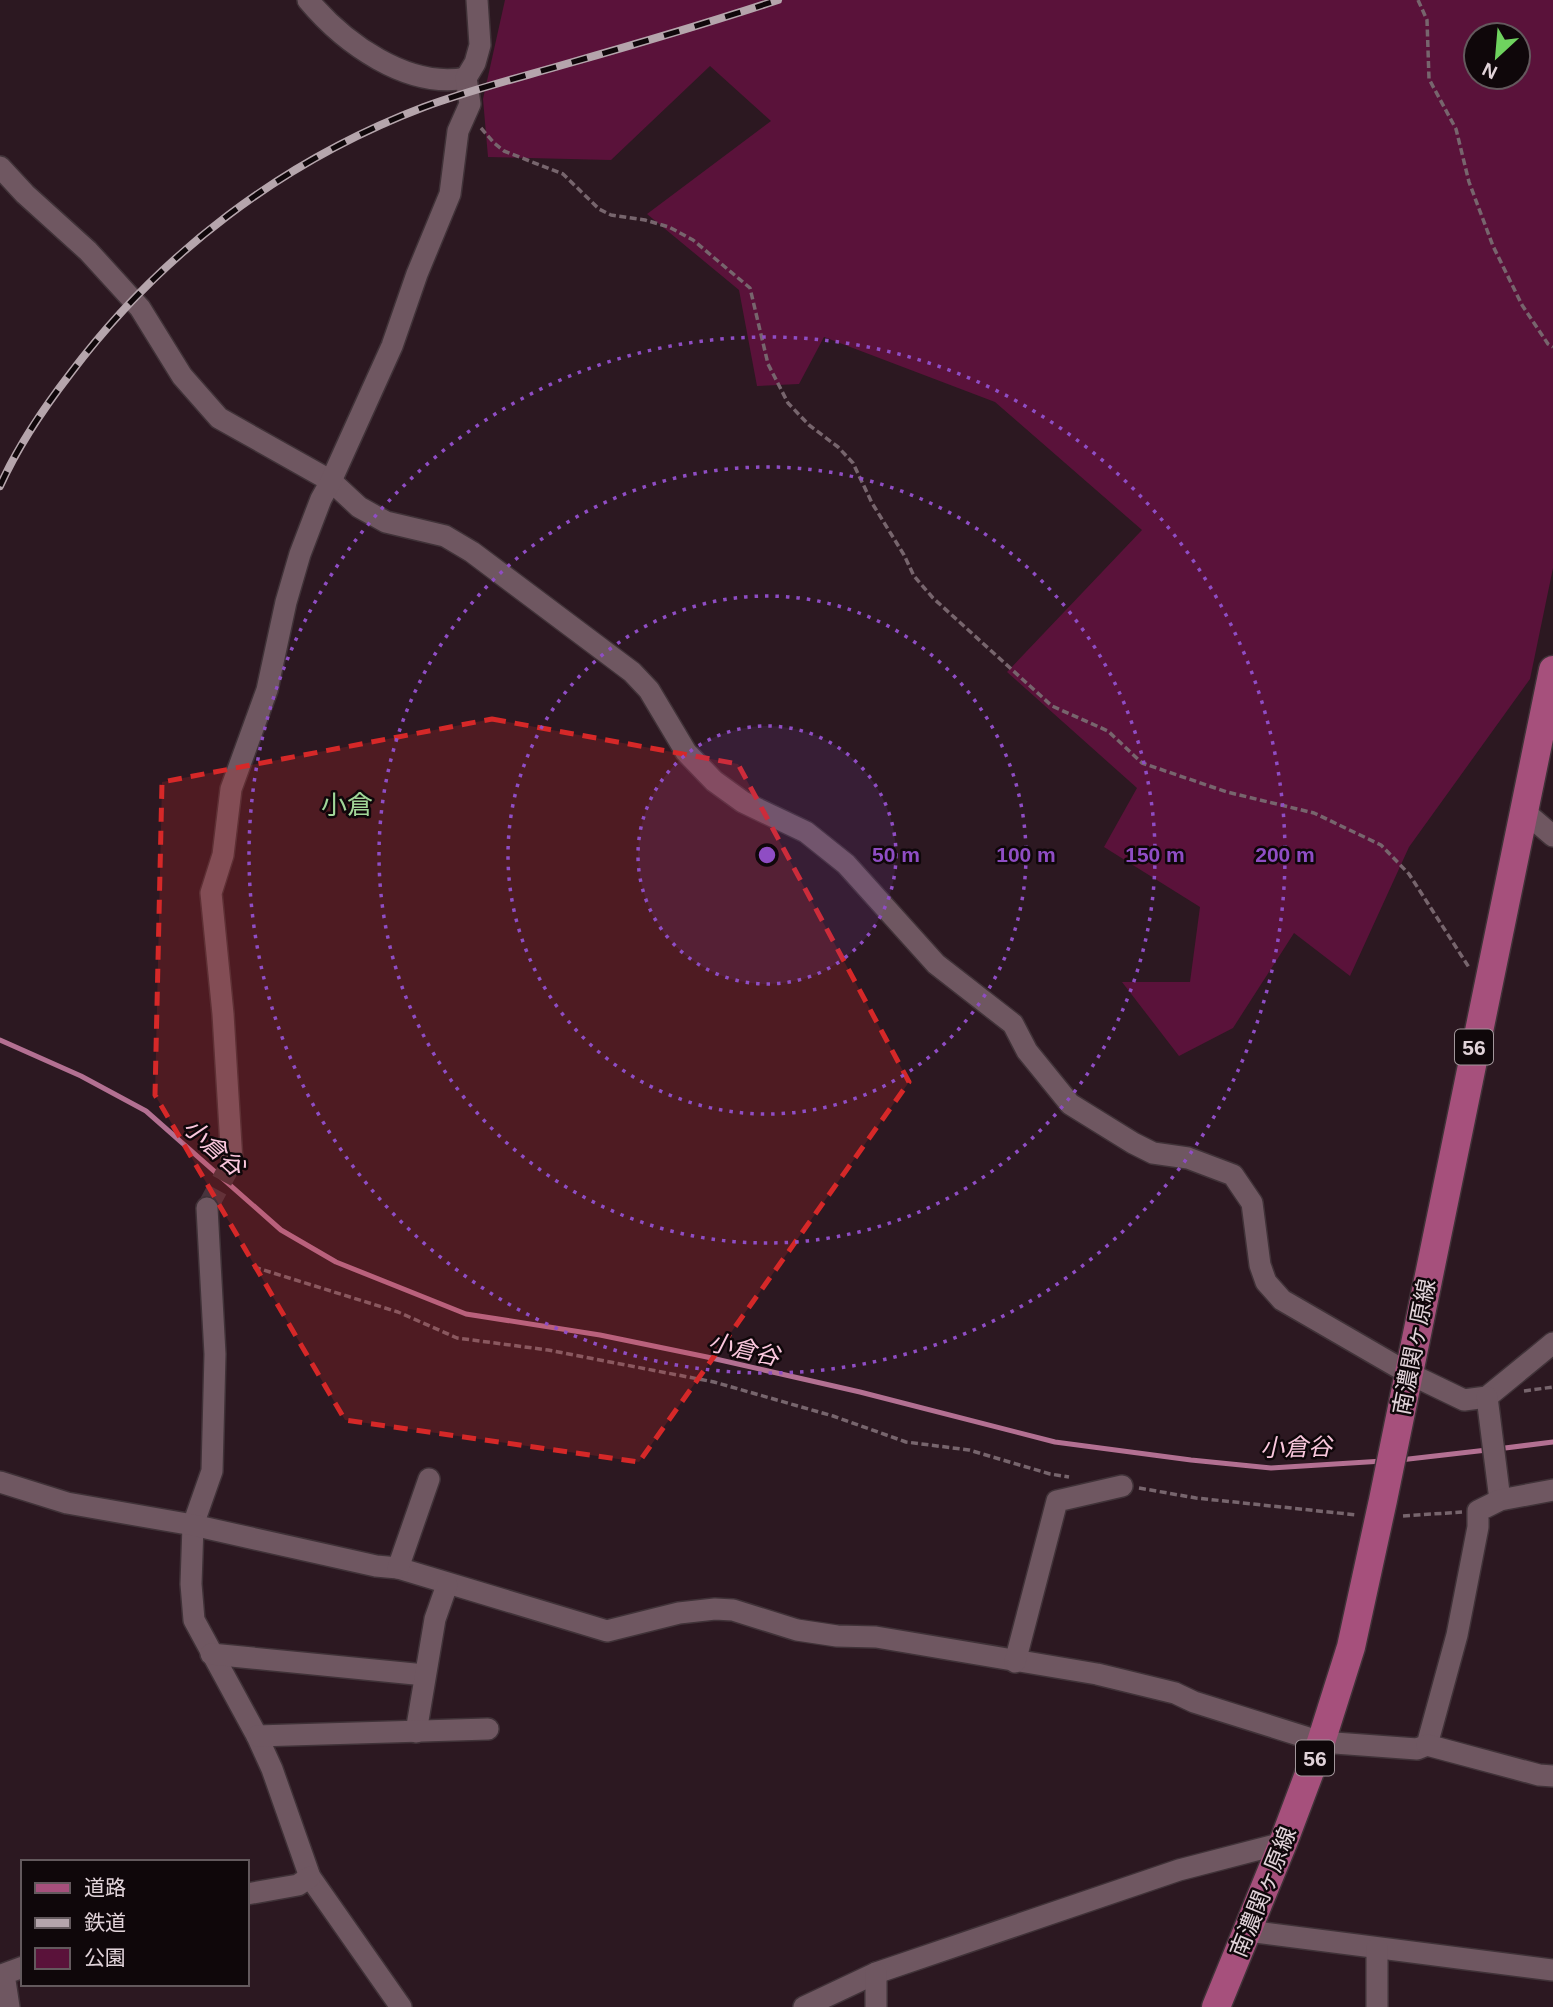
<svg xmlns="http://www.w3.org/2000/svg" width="1553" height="2007" viewBox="0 0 1553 2007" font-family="Helvetica,'Noto Sans JP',sans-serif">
	<rect width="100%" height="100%" fill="#2c1821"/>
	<path fill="#5a123a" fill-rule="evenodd" d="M505,0H1553V568L1530,679L1409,847L1350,976L1294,933L1233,1028L1179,1056L1122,982H1190L1200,907L1104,847L1137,788L1007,672L1142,530L995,402L824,337L799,384L757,386L739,290L647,214L771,121L710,66L611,160L488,157L483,99ZM1476,35H1518V77H1476Z"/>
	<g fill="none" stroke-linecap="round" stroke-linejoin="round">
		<g stroke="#b37092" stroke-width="5">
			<path d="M0,1040L81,1076L146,1111L281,1230L336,1262L466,1314L600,1335L707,1357L860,1392L1055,1442L1191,1460L1271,1468L1383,1461"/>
			<path d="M1497,1449L1553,1442"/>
			<path d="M1400,1460L1487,1450"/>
		</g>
		<path stroke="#47343d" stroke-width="21" stroke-dasharray="21 10" stroke-linecap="butt" d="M207,1208L232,1162"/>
		<defs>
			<g id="minor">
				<path d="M308,0C344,43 407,89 466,78"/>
				<path d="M0,167L25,194L88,251L140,308L182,376L219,418L331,481L359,507L386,522L445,536L472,552L632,672L649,690L686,752L714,781L743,802L806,832L846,864L936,964L1013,1024L1027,1051L1070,1104L1133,1143L1153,1153L1188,1158L1233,1175L1252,1203L1260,1265L1266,1282L1282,1300L1408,1373L1464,1400L1487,1397L1553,1343"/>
				<path d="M1526,813L1553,836"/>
				<path d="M232,1162L223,1014L211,893L223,855L231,789L267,690L286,602L300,554L321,499L331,481L392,346L417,274L450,194L458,131L470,104L466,78L475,63L480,45L477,0"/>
				<path d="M207,1208L215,1354L212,1471L193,1525L191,1584L194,1620L257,1736L272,1769L310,1877L401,2007"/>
				<path d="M1487,1397L1500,1500"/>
				<path d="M0,1482L67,1503L193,1525L376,1566L398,1568L607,1631L679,1613L715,1609L733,1610L797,1630L837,1636L876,1637L1097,1674L1175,1693L1194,1702L1321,1742L1417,1749L1427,1745L1457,1635L1478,1527V1511L1500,1500L1553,1490"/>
				<path d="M398,1568L429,1479"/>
				<path d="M211,1654L425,1675"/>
				<path d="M1015,1662L1057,1501L1122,1486"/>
				<path d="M416,1732L435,1619L447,1585"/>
				<path d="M257,1736L488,1729"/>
				<path d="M1427,1745L1539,1775L1553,1776"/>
				<path d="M247,1894L298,1885L310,1877"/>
				<path d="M1248,1931L1553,1970"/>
				<path d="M1377,1948V2007"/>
				<path d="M9,2007L4,1974L23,1967"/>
				<path d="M804,2007L876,1973L1179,1870L1283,1843"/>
				<path d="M876,2007V1973"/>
			</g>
			<path id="major" d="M1216,2007L1283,1843L1321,1742L1351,1647L1383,1500L1553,670"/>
		</defs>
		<use href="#minor" stroke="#403238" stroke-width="24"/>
		<use href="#major" stroke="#403238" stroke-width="31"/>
		<g stroke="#77656d" stroke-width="3.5" stroke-dasharray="7 3.5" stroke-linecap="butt">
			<path d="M1418,0L1427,20L1429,79L1456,129L1469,182L1493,246L1522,305L1548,344L1553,347"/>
			<path d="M481,128L494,143L504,151L563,174L599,209L611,215L645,220L669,227L693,240L750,288L768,364L788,403L809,425L838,447L853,463L872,503L904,555L914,576L933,598L1052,706L1108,731L1142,763L1227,792L1314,813L1381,845L1409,874L1470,969"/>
			<path d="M254,1267L398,1312L457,1338L548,1350L714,1382L833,1416L906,1442L969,1450L1050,1474L1069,1477"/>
			<path d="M1524,1391L1553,1387"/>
			<path d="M1139,1488L1196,1498L1357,1515"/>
			<path d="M1403,1516L1462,1512"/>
		</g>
		<use href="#minor" stroke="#6f5761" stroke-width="21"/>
		<use href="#major" stroke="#a6507c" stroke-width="28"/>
		<defs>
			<path id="rail" d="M0,486C18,446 43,409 70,374C160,254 282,161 424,107C470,90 518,78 566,64C637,44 708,23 778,0"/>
		</defs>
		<use href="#rail" stroke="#b5a5ac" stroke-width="8"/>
		<use href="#rail" stroke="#0f070a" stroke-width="5" stroke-dasharray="16" stroke-linecap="butt"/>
	</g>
	<path fill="#d62828" fill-opacity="0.2" stroke="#d62828" stroke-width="5" stroke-dasharray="14 9" stroke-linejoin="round" d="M492,719L738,764L909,1082L639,1462L345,1420L155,1095L162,782Z"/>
	<circle cx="767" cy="855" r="129" fill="#8f4dc4" fill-opacity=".12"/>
	<g fill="none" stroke="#8f4dc4" stroke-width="3.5" stroke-dasharray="3.5 7">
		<circle cx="767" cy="855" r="129"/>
		<circle cx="767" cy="855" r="259"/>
		<circle cx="767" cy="855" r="388"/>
		<circle cx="767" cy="855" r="518"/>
	</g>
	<g text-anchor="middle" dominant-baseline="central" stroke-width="5" stroke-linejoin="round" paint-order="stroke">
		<g fill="#0f070a" stroke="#a2969b" stroke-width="2">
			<rect x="1455" y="1029.5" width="38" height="35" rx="5"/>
			<rect x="1296" y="1740.5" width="38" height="35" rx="5"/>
		</g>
		<g font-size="21" font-weight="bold" fill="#e1d3d9">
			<text x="1474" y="1047">56</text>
			<text x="1315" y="1758">56</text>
		</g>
		<g font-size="23" fill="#e1d3d9" stroke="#0f070a">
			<text transform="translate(1414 1347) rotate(-79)">南濃関ヶ原線</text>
			<text transform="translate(1263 1892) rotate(-68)">南濃関ヶ原線</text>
		</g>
		<g font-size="24" font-style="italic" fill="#fac7dd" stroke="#0f070a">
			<text transform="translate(214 1147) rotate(42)">小倉谷</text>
			<text transform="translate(744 1349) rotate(13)">小倉谷</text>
			<text transform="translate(1296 1447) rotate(-1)">小倉谷</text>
		</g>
		<g font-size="26" fill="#a1d698" stroke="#0f070a">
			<text x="347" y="805">小倉</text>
		</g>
	</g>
	<circle cx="767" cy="855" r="10" fill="#8f4dc4" stroke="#0f070a" stroke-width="3.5"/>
	<g font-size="21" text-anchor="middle" font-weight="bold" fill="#8f4dc4" stroke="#0f070a" stroke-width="5" stroke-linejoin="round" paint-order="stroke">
		<text x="896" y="862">50 m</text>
		<text x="1026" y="862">100 m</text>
		<text x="1155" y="862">150 m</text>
		<text x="1285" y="862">200 m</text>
	</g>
	<rect x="21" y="1860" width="228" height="126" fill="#0f070a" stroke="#63595d" stroke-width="2"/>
	<rect x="35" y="1883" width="35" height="10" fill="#a6507c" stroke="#63595d" stroke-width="2"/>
	<text x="84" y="1895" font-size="21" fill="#e1d3d9">道路</text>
	<rect x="35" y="1918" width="35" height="10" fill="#b5a5ac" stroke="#63595d" stroke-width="2"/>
	<text x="84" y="1930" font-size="21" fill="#e1d3d9">鉄道</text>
	<rect x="35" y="1948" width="35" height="21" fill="#5a123a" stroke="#63595d" stroke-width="2"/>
	<text x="84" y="1965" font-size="21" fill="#e1d3d9">公園</text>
	<g transform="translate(1497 56) rotate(206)"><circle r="33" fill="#0f070a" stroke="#63595d" stroke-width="2"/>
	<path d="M0-5L12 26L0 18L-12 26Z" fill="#6fd35f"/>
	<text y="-10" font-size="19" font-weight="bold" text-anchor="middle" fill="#e1d3d9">N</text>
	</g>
</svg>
